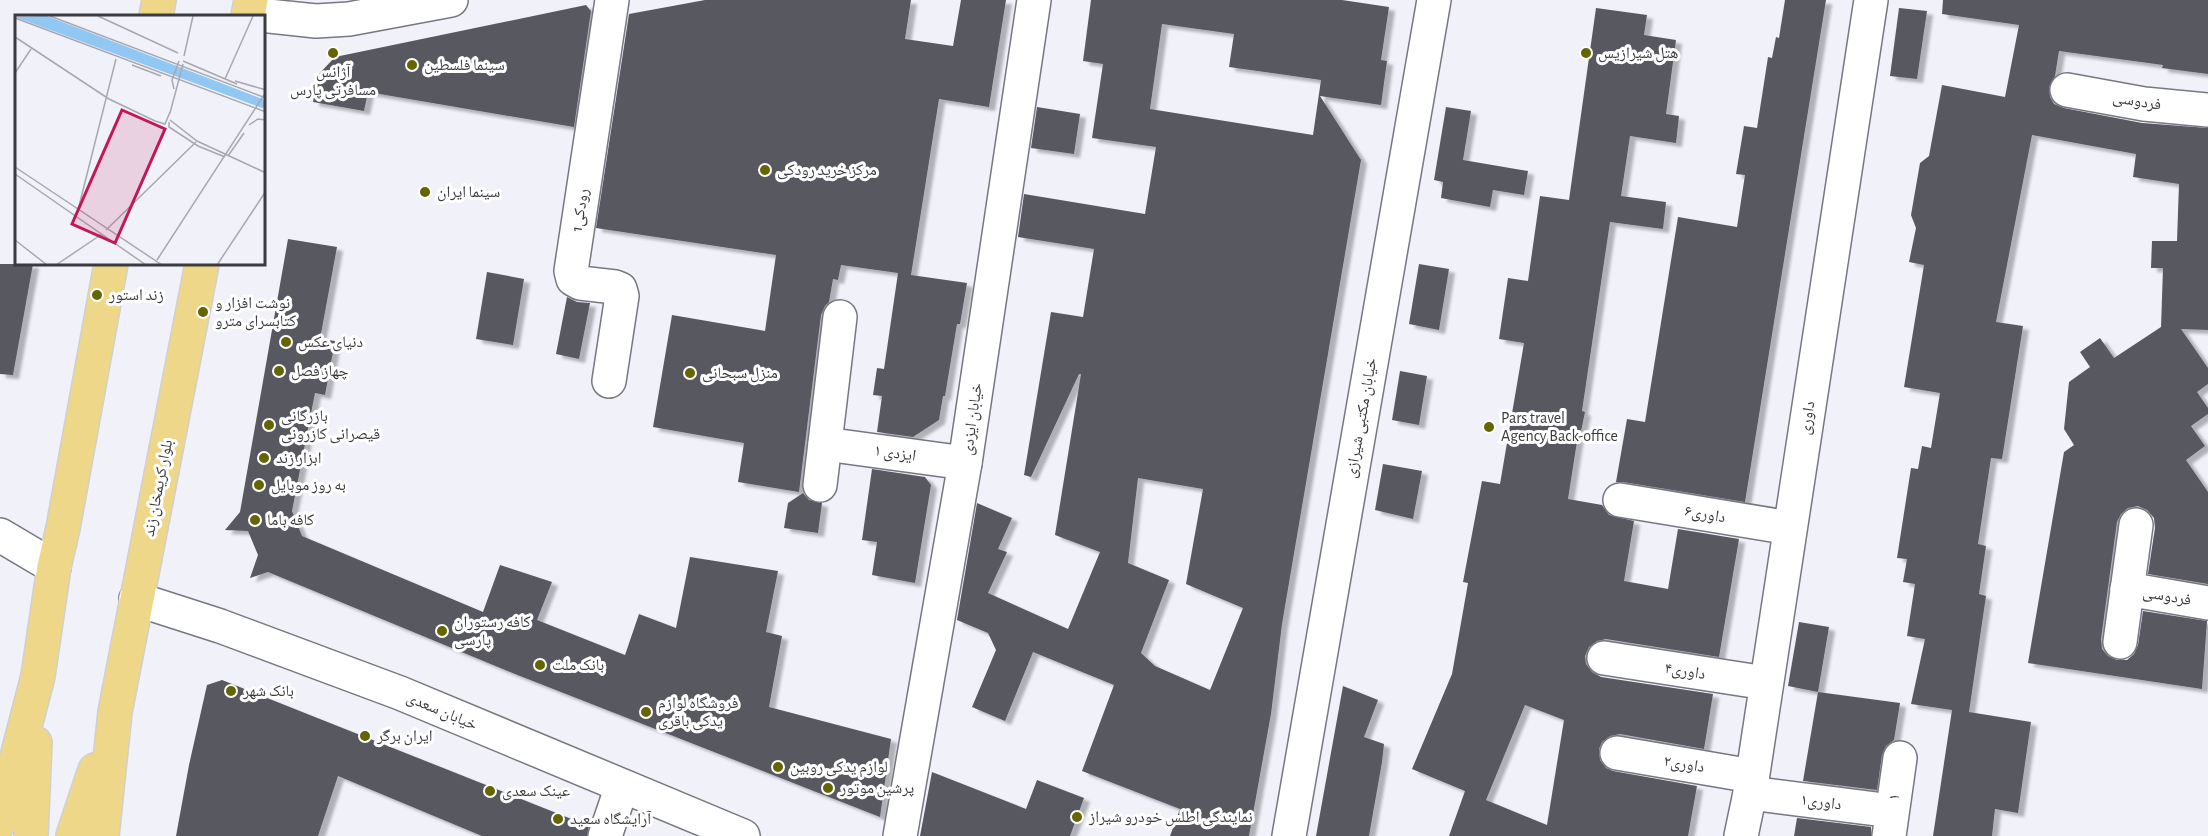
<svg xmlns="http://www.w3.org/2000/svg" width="2208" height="836" viewBox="0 0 2208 836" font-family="'Alegreya Sans','Noto Naskh Arabic',sans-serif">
	<defs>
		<filter id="shadow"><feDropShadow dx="6" dy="4" stdDeviation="1.5" flood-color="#0004"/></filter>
	</defs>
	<rect width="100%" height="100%" fill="#f0f1f9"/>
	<g fill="#585960" fill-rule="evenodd" filter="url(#shadow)">
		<path d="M705,0H911L905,39L953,46L961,0H1006L989,107L939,99L911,275L967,283L960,324H957L945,396H943L939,420L913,437L877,432L882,396L873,395L877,368L884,369L898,273L841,265L838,280L833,279L829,302L825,306L821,315L799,492L738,482L744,443L653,427L672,315L765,331L776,255L596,228L629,14Z"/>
		<path d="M1091,0H1342L1389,7L1381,60L1387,61L1381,105L1320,96L1361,160L1282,624L1271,714L1249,836H1170L1180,809L1082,771L1114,685L1033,652L1005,721L972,707L996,650L988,633L957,620L977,503L1012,518L998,549L1007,552L988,593L1068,629L1100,552L1055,535L1081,374H1079L1031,477L1024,475L1051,312L1083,317L1094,249L1018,237L1024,194L1145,214L1156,147L1092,138L1103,64L1083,61ZM1162,24L1234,34L1229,67L1321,80L1313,135L1150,109ZM1138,478L1203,489L1186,584L1243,608L1210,690L1155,666L1141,653L1169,580L1128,563Z"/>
		<path d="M1785,0H1826L1745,502L1623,482H1616L1627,419L1645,422L1678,217L1737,227L1745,175L1736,174L1744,126L1757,128L1768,57L1772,58L1776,37L1779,38Z"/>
		<path d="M1943,0H2208V74L2162,68L2163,65L2059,51L2055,76L2049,87L2050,97L2054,104L2064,108L2142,123L2208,128V330L2181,329L2208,368V384L2197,392L2208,408V414L2191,426L2205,446L2186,460L2208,492V584L2148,574L2155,528L2154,518L2147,510L2138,506L2128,508L2121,514L2117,522L2101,639L2102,649L2108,656L2117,660H2127L2134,654L2138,645L2143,611L2207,621L2202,689L2028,663L2064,452L2074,445L2064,429L2069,382L2090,367L2080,352L2100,338L2114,358L2161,327L2163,268H2151L2152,241H2177L2179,184L2133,177L2136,154L2032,135L1996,322L2023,326L2002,459L1991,458L1978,544L1986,546L1979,594L1986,596L1969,712L2031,722L2018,813L1995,809L1992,836H1933L1952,710L1911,704L1925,639L1907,636L1915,584L1903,582L1907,559L1897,558L1911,468L1918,469L1922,446L1931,448L1940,393L1904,387L1924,265L1909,262L1916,228L1911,215L1920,163L1929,156L1942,85L2005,97L2019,25L1942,14Z"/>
		<path d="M586,5L591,11L574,127L368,92L364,111L313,102L318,75L335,57Z"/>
		<path d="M1596,8L1647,15L1644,35L1676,40L1666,114L1679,116L1676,143L1630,136L1621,196L1666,202L1663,229L1610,222L1582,411L1585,412L1580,436L1578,435L1568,499L1602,505L1609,515L1634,521L1624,581L1668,589L1678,529L1739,539L1719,657L1606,639L1597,641L1589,647L1585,656L1586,664L1592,672L1601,677L1713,694L1704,749L1620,734L1610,736L1602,742L1599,749L1600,760L1606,768L1613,771L1697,786L1688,836H1449L1465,791L1412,769L1452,674L1468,583L1463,582L1482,481L1500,484L1524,343L1499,339L1508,278L1528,281L1540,196L1569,200ZM1525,705L1564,720L1547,825L1486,800Z"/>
		<path d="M1899,8L1927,11L1917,79L1890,76Z"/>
		<path d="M1037,107L1080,114L1074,154L1031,148Z"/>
		<path d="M1446,107L1471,111L1463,160L1528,171L1524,195L1493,190L1490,207L1441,198L1443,182L1434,180Z"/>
		<path d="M288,239L337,247L320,339L335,341L325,395L315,393L292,511L302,536L483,612L500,565L552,582L537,620L625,655L639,614L676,628L690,557L778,571L766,632L782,636L769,707L891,739L880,817L515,674L268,572L250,578L258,555L248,531L225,530L240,512Z"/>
		<path d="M0,264H33L13,375L0,374Z"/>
		<path d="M1419,264L1449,269L1439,330L1409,324Z"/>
		<path d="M487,272L524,279L513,345L476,339Z"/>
		<path d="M567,297L577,302L590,303L579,359L556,354Z"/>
		<path d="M1400,371L1427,376L1419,425L1392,420Z"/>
		<path d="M1383,464L1422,471L1413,519L1375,510Z"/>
		<path d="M872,469L925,477L931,485L915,583L872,575L877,542L862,540Z"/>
		<path d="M803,493L809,500L822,503L818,533L784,528L788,503Z"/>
		<path d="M1799,622L1829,627L1818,692L1788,686Z"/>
		<path d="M222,680L589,826L587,836H482L338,776L318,836H176L189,765L207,685Z"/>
		<path d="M1343,686L1378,700L1364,737L1384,744L1382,762L1369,836H1316Z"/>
		<path d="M1818,692L1900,703L1894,740L1886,746L1882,755L1877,790L1803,781Z"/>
		<path d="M932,772L1026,809L1037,780L1084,798L1070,836H920Z"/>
		<path d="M1797,818L1871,827V836H1794Z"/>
	</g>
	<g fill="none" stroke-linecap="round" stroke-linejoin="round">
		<defs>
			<g id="minor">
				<path d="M249,14L316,21L349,19L451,0"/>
				<path d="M2067,90L2144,104L2208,110"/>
				<path d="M609,381L622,296L620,289L615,287L580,283L573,279L571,271L612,0"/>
				<path d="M825,444L965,463"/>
				<path d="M820,485L840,317"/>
				<path d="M1620,500L1790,528"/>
				<path d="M0,535L54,567"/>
				<path d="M2127,589L2208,603"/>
				<path d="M136,599L220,626L400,693L743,836"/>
				<path d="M2120,642L2136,525"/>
				<path d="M1604,658L1766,683"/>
				<path d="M1617,753L1752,776"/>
				<path d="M1750,793L1892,811"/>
				<path d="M605,836L622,786"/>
				<path d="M900,836L965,463L1034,0"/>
				<path d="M1289,836L1434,0"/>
				<path d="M1741,836L1750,793L1871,0"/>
				<path d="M1889,836L1900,758"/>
			</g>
			<g id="major">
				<path d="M156,16L159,0"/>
				<path d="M248,16L251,0"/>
				<path d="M0,822L38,676L54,567L63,528L111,264"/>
				<path d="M31,836L35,743"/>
				<path d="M73,836L95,770"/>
				<path d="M102,836L115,712L202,264"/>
			</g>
		</defs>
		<use href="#minor" stroke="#77787f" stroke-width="36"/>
		<use href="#major" stroke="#d0d0d1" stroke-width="36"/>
		<use href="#minor" stroke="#fff" stroke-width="33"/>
		<use href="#major" stroke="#efd789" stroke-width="33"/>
	</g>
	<g fill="#656500" stroke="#fff" stroke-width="2">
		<circle cx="333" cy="53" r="6"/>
		<circle cx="1586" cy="53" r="6"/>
		<circle cx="412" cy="65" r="6"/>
		<circle cx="765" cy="170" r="6"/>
		<circle cx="425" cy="192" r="6"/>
		<circle cx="97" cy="295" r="6"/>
		<circle cx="203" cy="312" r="6"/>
		<circle cx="286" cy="342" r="6"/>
		<circle cx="279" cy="371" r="6"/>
		<circle cx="690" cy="373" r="6"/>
		<circle cx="269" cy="425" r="6"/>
		<circle cx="1489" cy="427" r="6"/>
		<circle cx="264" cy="458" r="6"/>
		<circle cx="259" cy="485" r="6"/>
		<circle cx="255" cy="520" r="6"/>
		<circle cx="442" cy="631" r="6"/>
		<circle cx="540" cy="665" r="6"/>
		<circle cx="231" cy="691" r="6"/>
		<circle cx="646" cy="712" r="6"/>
		<circle cx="365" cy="736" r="6"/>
		<circle cx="778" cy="767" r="6"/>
		<circle cx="828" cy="788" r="6"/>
		<circle cx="490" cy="791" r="6"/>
		<circle cx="1077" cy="817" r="6"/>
		<circle cx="558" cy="819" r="6"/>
	</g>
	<g text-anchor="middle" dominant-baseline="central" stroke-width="6" stroke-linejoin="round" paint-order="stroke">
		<g font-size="16" fill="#3b3b3f" stroke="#fff" text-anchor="start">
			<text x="1598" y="53">هتل شیرازیس</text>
			<text x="424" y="65">سینما فلسطین</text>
			<text x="333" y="72" text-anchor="middle">آژانس<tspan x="333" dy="18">مسافرتی پارس</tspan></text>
			<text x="777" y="170">مرکز خرید رودکی</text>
			<text x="437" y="192">سینما ایران</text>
			<text x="109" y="295">زند استور</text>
			<text x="215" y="303">نوشت افزار و<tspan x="215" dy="18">کتابسرای مترو</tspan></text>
			<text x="298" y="342">دنیای عکس</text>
			<text x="291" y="371">چهاز فصل</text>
			<text x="702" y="373">منزل سبحانی</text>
			<text x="281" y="416">بازرگانی<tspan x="281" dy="18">قیصرانی کازرونی</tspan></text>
			<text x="1501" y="418">Pars travel<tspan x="1501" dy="18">Agency Back-office</tspan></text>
			<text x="276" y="458">ابزار زند</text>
			<text x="271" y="485">به روز موبایل</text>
			<text x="267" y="520">کافه باما</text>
			<text x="454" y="622">کافه رستوران<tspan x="454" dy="18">پارسی</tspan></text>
			<text x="552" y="665">بانک ملت</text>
			<text x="243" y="691">بانک شهر</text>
			<text x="658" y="703">فروشگاه لوازم<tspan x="658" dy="18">یدکی باقری</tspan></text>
			<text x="377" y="736">ایران برگر</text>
			<text x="790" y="767">لوازم یدکی روبین</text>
			<text x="840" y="788">پرشین موتور</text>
			<text x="502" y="791">عینک سعدی</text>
			<text x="1089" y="817">نمایندگی اطلس خودرو شیراز</text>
			<text x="570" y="819">آرایشگاه سعید</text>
		</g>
		<g font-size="16" fill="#3b3b3f" stroke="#fff">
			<text transform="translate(2137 101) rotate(9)">فردوسی</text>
			<text transform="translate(580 210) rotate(-81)">1رودکی</text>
			<text transform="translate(1361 418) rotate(-80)">خیابان مکتبی شیرازی</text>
			<text transform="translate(1807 418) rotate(-81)">داوری</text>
			<text transform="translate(972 419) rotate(-82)">خیابان ایزدی</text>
			<text transform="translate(895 453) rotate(8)">ایزدی ۱</text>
			<text transform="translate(158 488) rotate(-79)">بلوار کریمخان زند</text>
			<text transform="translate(1705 514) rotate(10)">داوری۶</text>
			<text transform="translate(2167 596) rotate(10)">فردوسی</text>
			<text transform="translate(1685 671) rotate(9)">داوری۴</text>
			<text transform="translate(442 711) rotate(23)">خیابان سعدی</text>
			<text transform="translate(1684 764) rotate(9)">داوری۲</text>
			<text transform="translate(1894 797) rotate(-82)">۱</text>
			<text transform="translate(1821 802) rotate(7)">داوری۱</text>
		</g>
	</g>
	<g transform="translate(15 15)">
		<rect width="250" height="250" fill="#f0f1f9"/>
		<path d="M32,1L250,85V94L0,2Z" fill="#90c7f3"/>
		<path fill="none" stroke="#a8a8af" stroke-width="1.5" d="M35,1L251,83M83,1L163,38M0,3L251,97M0,22L94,84L140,106L150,109L155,97M169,41L178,1M168,46L222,69M117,50L146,61M0,58L16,34M210,64L238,1M220,66L251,75M159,74L157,65L164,46M155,98L168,49M155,105L182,126L251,158M154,107V112L183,131L210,142M234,110L243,104L251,105M213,141L229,118M0,152L147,250M0,159L131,250M63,195L101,44M91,215L181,127M0,225L32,250M142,245L251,77M41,250L87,219M202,250L251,176"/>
		<path fill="#c2185b" fill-opacity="0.15" stroke="#c2185b" stroke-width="3" d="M107,95L150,114L100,228L57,209Z"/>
		<rect width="250" height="250" fill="none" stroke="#3b3b3f" stroke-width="3"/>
	</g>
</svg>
